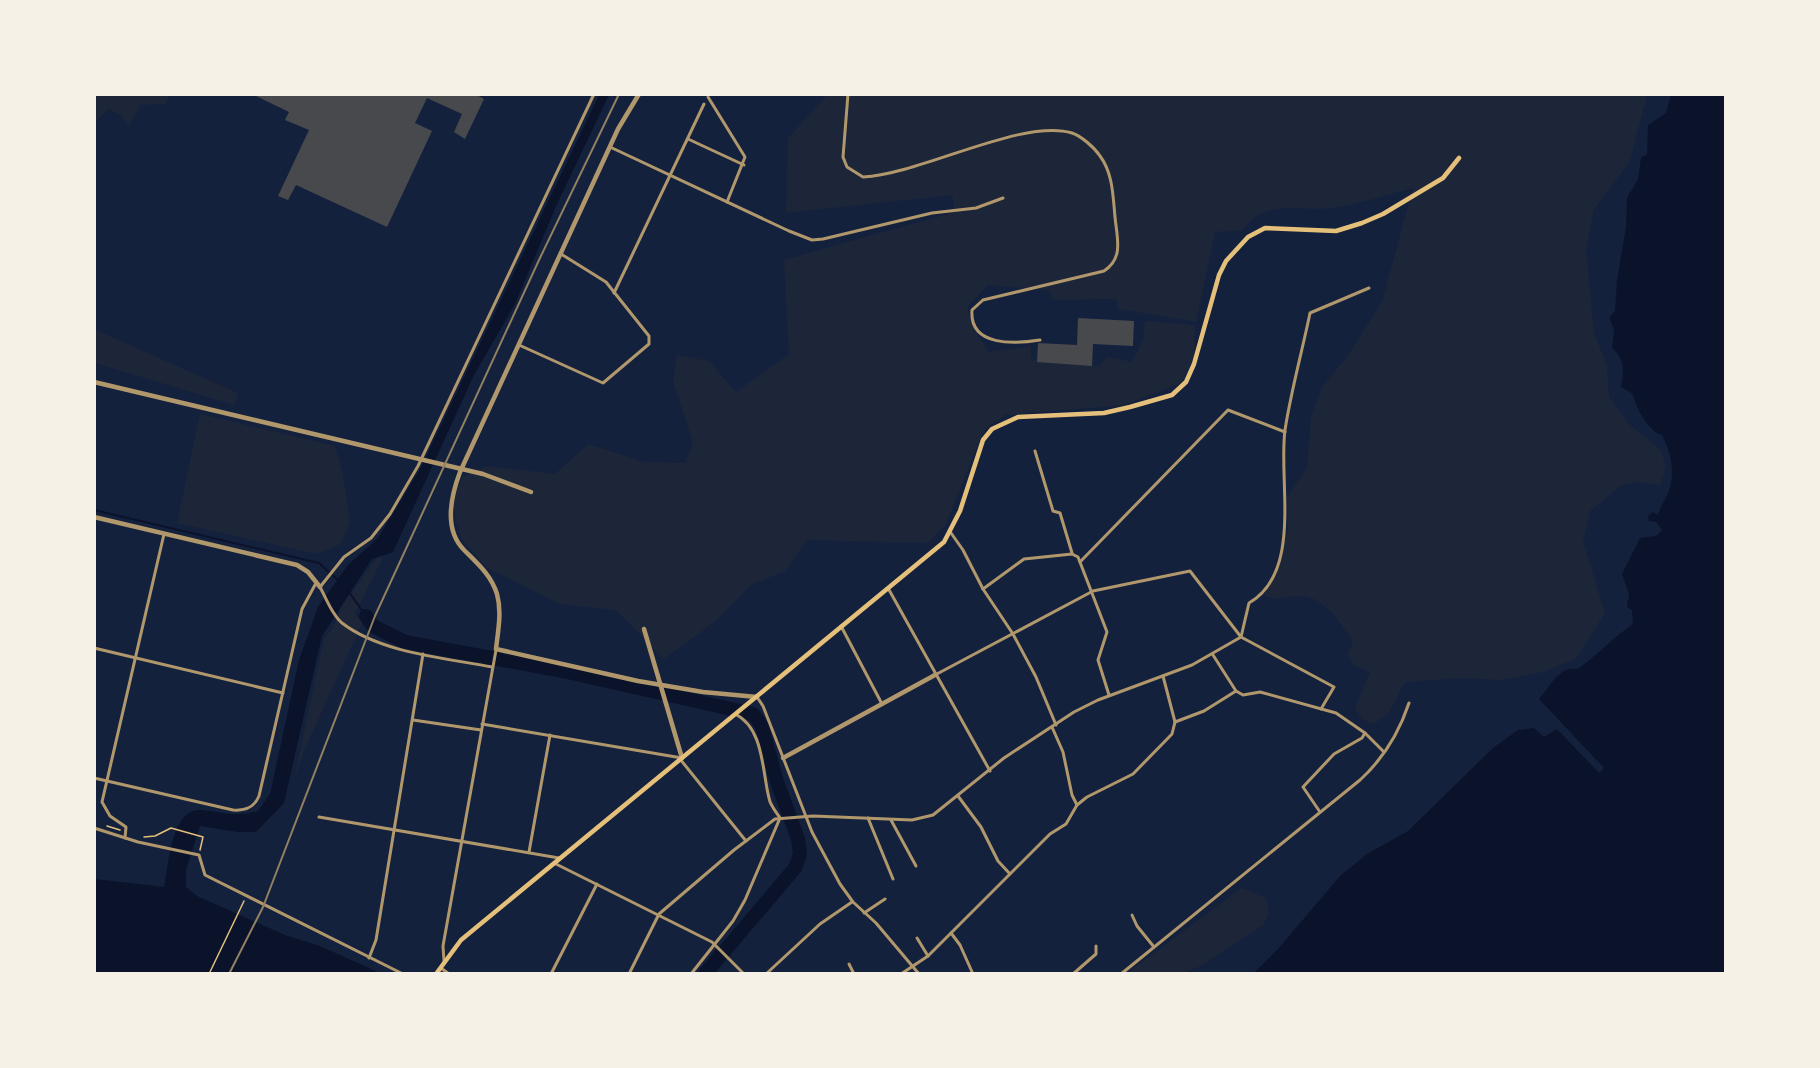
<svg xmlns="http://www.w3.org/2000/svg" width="1820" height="1068" viewBox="0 0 1820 1068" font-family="'Exo 2',sans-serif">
	<rect width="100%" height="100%" fill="#14213d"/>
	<g fill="#1d2539">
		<path d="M96,95V94L170,95L166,104L140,105L129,126L121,115L109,109L95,122Z"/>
		<path d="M827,95H1647L1630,161L1594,209L1586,249L1594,332L1607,366L1609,397L1630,425L1661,450L1666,467L1660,485L1639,482L1622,485L1590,511L1583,541L1605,613L1576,659L1543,672L1500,680L1461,678L1405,682L1389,713L1374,724L1362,719L1355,708L1370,672L1354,666L1348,655L1353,641C1341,624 1325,597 1301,596C1287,595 1278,602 1264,595L1279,567L1288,528L1287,497L1307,468L1311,417L1322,387L1346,358L1382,302L1413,188C1386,195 1359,204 1332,208C1299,212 1265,198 1243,230L1215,232L1196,322L1118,309L1116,299L1052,300L1049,290L988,285L967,307L974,330L989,352L1031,346V359L1099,366L1107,357L1132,362L1143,340L1145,321L1195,325L1194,358L1181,383L1125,405L1005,415L984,430L946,524L928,543L807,540L786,571L752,584L717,620L664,659L616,610L559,604L487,568L461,538L455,518L453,498L463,477L486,466L555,474L588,444L644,462L685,463L693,443L673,381L677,355L709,361L736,392L789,354L784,260L955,212L952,195L786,213L788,138Z"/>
		<path d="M96,330L238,393L234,405L95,363Z"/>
		<path d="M200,414L335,446L343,474L350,523L341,544L316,554L177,523Z"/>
		<path d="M378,557L382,559L355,614L362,623L304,751L294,779L324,639L332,629L343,604Z"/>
		<path d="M1242,888L1266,898L1269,913L1263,925L1201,966L1184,973H1127Z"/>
	</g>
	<g fill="#0b132b">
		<path d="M599,95H609L557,204L515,304L474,375L393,552L372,559L322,636L284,803L256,832H238L200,826L186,870V887L197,896L285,935L320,946L380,973L95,974V879L164,887C169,864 171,807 202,810C228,813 231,817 258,811L270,794L299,660L318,607L348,565L378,538L420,469Z"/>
		<path d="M1671,95H1725V973H1254L1278,949L1340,876L1367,854L1408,831L1493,748L1518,730L1534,728L1544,737L1557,729L1599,773L1604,768L1539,699C1548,689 1555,674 1568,669C1573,668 1576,671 1582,666C1599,653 1614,637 1633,624L1632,610L1627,607L1629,594L1622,574L1640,538L1656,536L1662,530L1656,522L1649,521L1648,516L1653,512L1658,515C1660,506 1665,501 1668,493C1676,472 1671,454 1662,435C1649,432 1635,407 1633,394L1621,387C1624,371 1625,359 1612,348L1614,329L1609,318L1615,311L1617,280L1626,227L1627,198L1638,179L1641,157L1647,155L1648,125L1666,113Z"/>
		<path d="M716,949L726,958L714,973L697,974Z"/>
	</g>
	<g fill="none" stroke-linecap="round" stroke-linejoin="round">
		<g stroke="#0b132b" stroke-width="2">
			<path d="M94,510L319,563L339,581"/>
			<path d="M349,592L366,616"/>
		</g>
		<path stroke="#0b132b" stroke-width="14" d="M366,616L373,626L405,642L563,671L753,714L762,726L776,779L798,839L800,854L795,868L705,974"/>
	</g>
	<g fill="#48494c">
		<path d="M252,94H475L484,99L465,139L454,132L462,114L427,98L415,123L432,131L387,227L296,185L288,200L278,196L309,130L285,120L289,112Z"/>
		<path d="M1078,318L1134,321L1133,346L1093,344L1092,366L1037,362L1038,343L1077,345Z"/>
	</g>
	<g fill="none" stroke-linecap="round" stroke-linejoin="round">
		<g stroke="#e5c07b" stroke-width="1.5">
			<path d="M107,826L120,830"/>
			<path d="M144,837L155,836L171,828L203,837L200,850"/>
			<path d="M209,974L244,901"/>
		</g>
		<g stroke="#b1986c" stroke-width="3">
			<path d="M848,94L843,157L847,167L863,177C922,174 1021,118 1072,133C1081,136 1094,147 1100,156C1113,173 1113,197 1115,217C1117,238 1124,258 1104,271L983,300L972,310C969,347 1015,344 1040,340"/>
			<path d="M708,97L745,157L727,202"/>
			<path d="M688,139L744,165"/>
			<path d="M610,147L789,231L812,240L823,239L932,213L976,208L1003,198"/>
			<path d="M614,293L704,104"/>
			<path d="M519,345L603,383L649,344V336L606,282L561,254"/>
			<path d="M1035,451L1053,511L1060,513L1072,553"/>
			<path d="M951,533L963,550L983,589L1013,634L1036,677L1056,725"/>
			<path d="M1080,562L1228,410L1285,432"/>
			<path d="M888,588L990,771"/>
			<path d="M983,589L1024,559L1072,554L1078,557L1107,632L1098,660L1109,695"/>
			<path d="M841,626L882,704"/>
			<path d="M94,648L283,693"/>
			<path d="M1213,655L1236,691L1243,695L1260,692L1336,713L1365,733L1362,738L1334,754L1303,787L1320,812"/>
			<path d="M492,667C445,658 381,653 342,623C332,615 326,598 320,587L344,557L371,538L390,514L418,466L594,94"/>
			<path d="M757,697L763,706L812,832L840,884L853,902L876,923L919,974"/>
			<path d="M1321,709L1334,687L1241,637L1249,603C1303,572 1278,480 1285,430C1291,391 1302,352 1310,313L1369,288"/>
			<path d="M735,714C764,728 762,771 769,798C770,805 776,812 780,818"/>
			<path d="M413,720L481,730"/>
			<path d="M1175,722L1204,711L1236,691"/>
			<path d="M482,724L682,758"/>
			<path d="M1052,727L1063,752L1072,795L1077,805"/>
			<path d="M1365,733L1384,752"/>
			<path d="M680,759L746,841"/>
			<path d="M94,778L233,810C245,811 254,808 259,796L302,609L316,583"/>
			<path d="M958,796L981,827L998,861L1010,874"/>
			<path d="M319,817L559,858"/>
			<path d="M868,818L893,879"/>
			<path d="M891,820L916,866"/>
			<path d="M94,828L138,842L199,855L205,875L403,974"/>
			<path d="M125,838L126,827L110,816L102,802L164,534"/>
			<path d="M529,852L550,735"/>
			<path d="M554,863L712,942L744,974"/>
			<path d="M864,913L885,899"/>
			<path d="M1132,915L1137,926L1154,947"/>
			<path d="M951,933L960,945L973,974"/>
			<path d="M917,938L928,956"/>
			<path d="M369,958L376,940L423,654"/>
			<path d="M444,961L443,946L496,650"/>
			<path d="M849,964L854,974"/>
			<path d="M441,968L449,974"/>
			<path d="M551,974L597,884"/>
			<path d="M629,974L659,914L734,850L775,819L813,816L912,820L933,815L1004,758L1074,712L1098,700L1192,665L1241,637L1190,571L1093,591L935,675"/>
			<path d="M691,974L733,921L745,900L780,818"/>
			<path d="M766,974L820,924L852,902"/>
			<path d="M901,974L928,956L1050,834L1066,824L1077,805L1087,797L1133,774L1172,734L1175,722L1163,676"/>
			<path d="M1073,974L1096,954V946"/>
			<path d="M1121,974L1360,780C1383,759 1399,733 1409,703"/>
		</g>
		<g stroke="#b1986c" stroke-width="4.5">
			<path d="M639,94L618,129L460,472C451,496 443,529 464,550C478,564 491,575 497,594C502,612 498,631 496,649L638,681L703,692L757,697"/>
			<path d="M94,382L483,474L531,492"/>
			<path d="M94,517L297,565L308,572L320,587"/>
			<path d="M644,629L682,758"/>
			<path d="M783,758L935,675"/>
		</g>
		<path stroke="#e5c07b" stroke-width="4.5" d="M436,974L461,940L944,542L960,511L983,440L992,429L1018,417L1104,413L1130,407L1172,395L1186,382L1194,364L1219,275L1226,261L1248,237L1265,228L1336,231L1362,223L1383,214L1443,178L1459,158"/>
		<path stroke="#918062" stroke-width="2" d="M229,974L263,907L375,616L539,260L619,94"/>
	</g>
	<rect width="1820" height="1068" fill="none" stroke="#f6f1e7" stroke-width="192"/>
</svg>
